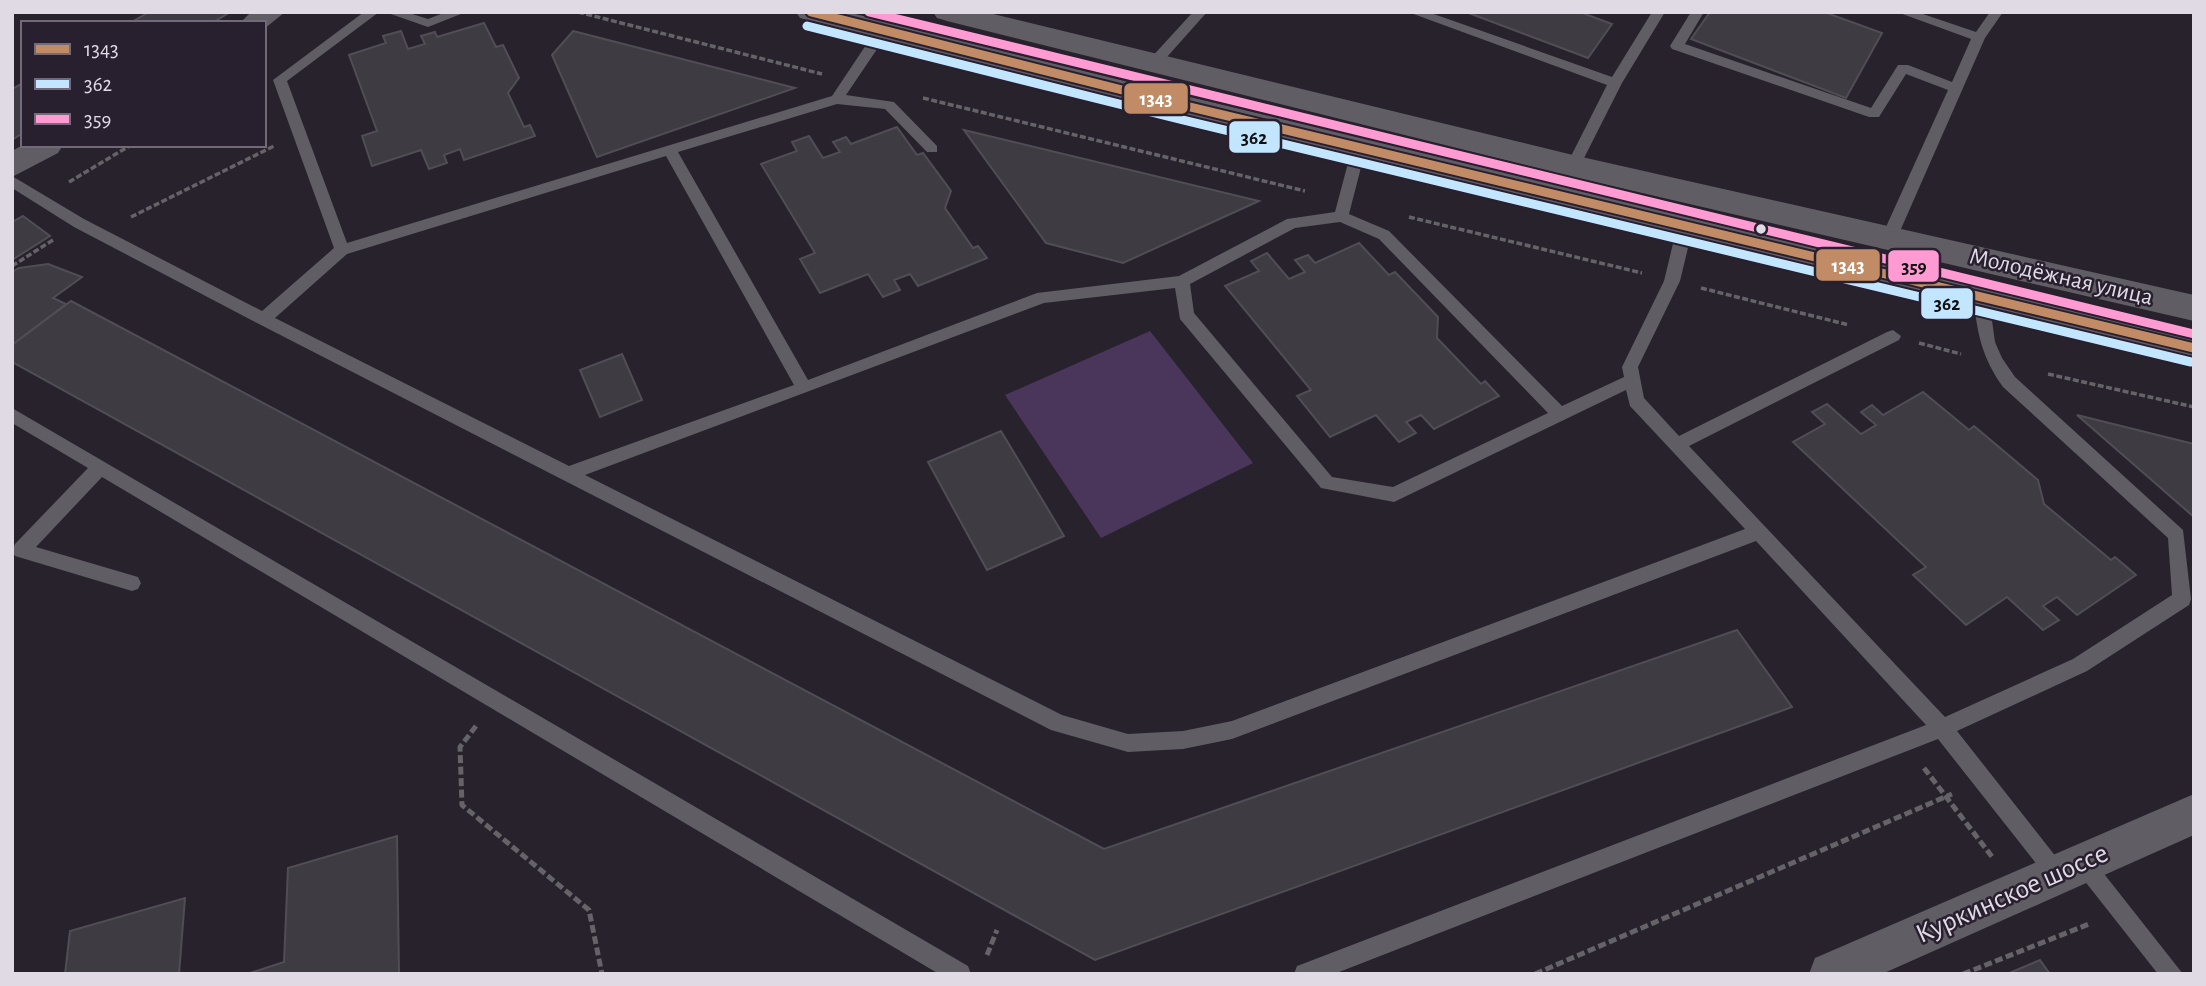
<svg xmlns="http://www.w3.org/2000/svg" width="2206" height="986" viewBox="0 0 2206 986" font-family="'Alegreya Sans',sans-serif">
	<rect width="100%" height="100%" fill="#27222c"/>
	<path fill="#4b365b" d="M1150,331L1253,463L1101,538L1005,395Z"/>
	<g fill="#3f3b42" stroke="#514d55" stroke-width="2">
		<path d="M149,12H224L227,14L212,23H130Z"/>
		<path d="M1466,12H1580L1612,24L1588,58Z"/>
		<path d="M1710,12H1824L1882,33L1846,98L1691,39Z"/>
		<path d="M484,23L496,47L503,45L519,78L508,93L524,127L530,125L535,136L464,160L460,149L444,155L447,163L429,169L421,150L372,166L362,136L377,131L349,55L386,43L383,36L401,31L408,49L425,44L421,36L435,32L437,37Z"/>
		<path d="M573,31L795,88L597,157L552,55Z"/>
		<path d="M23,83V133L12,140V89Z"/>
		<path d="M897,127L917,155L923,153L951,191L945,208L973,248L978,246L987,258L918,286L910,274L894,280L900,290L883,297L868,274L820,293L800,259L815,253L761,164L797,151L792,142L809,136L823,158L840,152L833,142L846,137L851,144Z"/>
		<path d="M964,130L1259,201L1123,263L1046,243Z"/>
		<path d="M23,216L50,236L12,260V222Z"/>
		<path d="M1359,243L1389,275L1395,272L1438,317L1437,338L1481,384L1485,381L1499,396L1434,429L1421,415L1406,422L1416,433L1399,442L1376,415L1330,437L1297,396L1311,390L1225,286L1259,271L1251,261L1267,253L1289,279L1305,272L1295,260L1308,255L1315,263Z"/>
		<path d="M48,264L82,277L53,298L66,304L12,345V272L19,268Z"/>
		<path d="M71,301L1104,849L1737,630L1792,707L1095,960L12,362V345Z"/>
		<path d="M622,354L642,400L600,417L580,370Z"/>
		<path d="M1923,392L1969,430L1974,426L2038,480L2044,504L2111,560L2115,557L2136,575L2077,615L2057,597L2043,606L2059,620L2043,630L2007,597L1966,625L1913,575L1926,567L1793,442L1825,424L1812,412L1827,404L1861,434L1876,425L1861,412L1872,405L1883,415Z"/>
		<path d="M2077,415L2194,444V517Z"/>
		<path d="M1001,431L1064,536L987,570L928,462Z"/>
		<path d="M397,836L399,974H247L284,962L288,868Z"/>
		<path d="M185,898L179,974H65L70,931Z"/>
		<path d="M2040,960L2050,974H2007Z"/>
	</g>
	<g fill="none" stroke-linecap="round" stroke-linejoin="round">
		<g stroke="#656268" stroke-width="3.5" stroke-dasharray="6 2.5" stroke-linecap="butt">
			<path d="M578,12L822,74"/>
			<path d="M923,98L1305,191"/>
			<path d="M69,182L131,145"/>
			<path d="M131,217L274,146"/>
			<path d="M1409,217L1642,273"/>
			<path d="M12,266L53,240"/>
			<path d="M1701,288L1849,325"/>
			<path d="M1919,343L1961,354"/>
			<path d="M2048,374L2194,407"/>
		</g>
		<g stroke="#656268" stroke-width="5" stroke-dasharray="8 3.5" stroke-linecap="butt">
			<path d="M476,726L460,747L462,805L589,910L602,974"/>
			<path d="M1924,768L1993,858"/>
			<path d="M987,955L997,930"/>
			<path d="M1535,974L1952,794"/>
			<path d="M1963,974L2089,924"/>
		</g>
		<g fill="#615d64" fill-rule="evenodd">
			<path d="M364,12H379L287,81L347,243L832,96L878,27H888L890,30L846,95L894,102L937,146V152H927L885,109L837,104L678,152L808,380L1037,293L1179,276L1287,219L1335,212L1352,148L1359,143L1366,148L1349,214L1389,231L1562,406L1624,377L1622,367L1664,281L1677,227L1680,223H1690L1693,227L1680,281L1638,367L1644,398L1679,436L1887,332L1893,330L1901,336L1899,340L1689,446L1945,717L2073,659L2172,595L2168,538L2003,387C1982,358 1976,331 1974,296L1982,290L1988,292L1995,342L2002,358L2015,377L2183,530L2191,599L2189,605L2087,671L1957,731L2064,867L2068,874L2064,881L2057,885L2050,881L1938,739L1334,974H1294L1297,966L1305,963L1926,725L1756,541L1232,739L1183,749L1128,752L1051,730L257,323L74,227L12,188V176L84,219L262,311L334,248L273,80ZM666,156L794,385L569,466L275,318L347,254ZM1340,222L1379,239L1548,413L1393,487L1332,477L1194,313L1190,284L1295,228ZM1175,288L1180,319L1321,488L1394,502L1626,390L1630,406L1745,529L1232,721L1183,731L1128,734L1062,715L585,475L1044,303Z"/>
			<path d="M385,12H406L428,19L446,12H466L428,27Z"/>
			<path d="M1193,12H1207L1159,66H1149V60Z"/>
			<path d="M1408,12H1428L1612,77L1652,12H1665L1622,83L1580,166L1573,171L1566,166L1607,85Z"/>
			<path d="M1691,12H1704L1685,44L1871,108L1898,65H1908L1952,82L1971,39L1897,12H1917L1976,32L1990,12H2003L1985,38L1897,238L1889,243L1881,238L1948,90L1906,74L1879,117H1869L1672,49L1670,46Z"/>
			<path d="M12,408L968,966L971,974H939L102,477L36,547L138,577L141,583L138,589L132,591L15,556L12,551L15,544L88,468L12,423Z"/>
			<path d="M2083,853L2090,856L2183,974H2158L2076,870L2073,863L2076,856Z"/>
		</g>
		<path fill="#615d64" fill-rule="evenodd" d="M2194,794V835L1882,974H1809L1815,958Z"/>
		<g fill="#615d64" fill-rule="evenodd">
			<path d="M251,12H285L264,29V23H240Z"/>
			<path d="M796,12H847L1186,96L2194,334V362L1186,116L800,18Z"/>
			<path d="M933,12H985L1573,155L2194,295V321L1573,177L947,21L937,18Z"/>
			<path d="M23,145H63L58,153L12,177V151Z"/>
		</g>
		<defs>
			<path id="bus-1" d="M811,12L1186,106L2194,348"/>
			<path id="bus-2" d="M807,26L1183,120L2191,362"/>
			<path id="bus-3" d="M869,12L2194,334"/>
		</defs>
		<use href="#bus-1" stroke="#281f2f" stroke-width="13"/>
		<use href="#bus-2" stroke="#281f2f" stroke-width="13"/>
		<use href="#bus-3" stroke="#281f2f" stroke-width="13"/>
		<use href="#bus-1" stroke="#c18c65" stroke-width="9"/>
		<use href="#bus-2" stroke="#c2e6ff" stroke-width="9"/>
		<use href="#bus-3" stroke="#ff9ad2" stroke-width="9"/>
	</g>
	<circle fill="#e0dae5" stroke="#281f2f" stroke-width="2.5" cx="1761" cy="229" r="6"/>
	<g text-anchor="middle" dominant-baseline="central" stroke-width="5" stroke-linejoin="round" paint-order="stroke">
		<g font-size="24" fill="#e0dae5" stroke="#281f2f">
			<text transform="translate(2061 277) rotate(13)">Молодёжная улица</text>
		</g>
		<g font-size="28" fill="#e0dae5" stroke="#281f2f">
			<text transform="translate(2012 894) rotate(-24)">Куркинское шоссе</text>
		</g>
	</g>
	<g stroke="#281f2f" stroke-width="2.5">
		<rect x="1123" y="82" width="66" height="33" rx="7" fill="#c18c65"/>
		<rect x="1228" y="120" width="53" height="34" rx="7" fill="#c2e6ff"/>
		<rect x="1815" y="248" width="66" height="34" rx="7" fill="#c18c65"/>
		<rect x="1887" y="249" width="53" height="34" rx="7" fill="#ff9ad2"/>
		<rect x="1920" y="287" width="54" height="33" rx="7" fill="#c2e6ff"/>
	</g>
	<g font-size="19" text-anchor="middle" font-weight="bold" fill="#fff">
		<text x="1156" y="105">1343</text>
		<text x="1848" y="272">1343</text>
	</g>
	<g font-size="19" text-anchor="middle" font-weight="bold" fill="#111">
		<text x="1254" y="144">362</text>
		<text x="1914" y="273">359</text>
		<text x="1947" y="310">362</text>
	</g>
	<rect width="2206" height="986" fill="none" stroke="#e0dae5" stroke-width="28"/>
	<rect x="21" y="21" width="245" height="126" fill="#281f2f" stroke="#726a78" stroke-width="2"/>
	<rect x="35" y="44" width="35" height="10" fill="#c18c65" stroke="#726a78" stroke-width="2"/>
	<text x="84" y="56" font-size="21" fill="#e0dae5">1343</text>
	<rect x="35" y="79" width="35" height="10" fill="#c2e6ff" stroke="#726a78" stroke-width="2"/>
	<text x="84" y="91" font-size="21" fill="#e0dae5">362</text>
	<rect x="35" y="114" width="35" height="10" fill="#ff9ad2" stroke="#726a78" stroke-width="2"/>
	<text x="84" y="126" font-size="21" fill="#e0dae5">359</text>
</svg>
